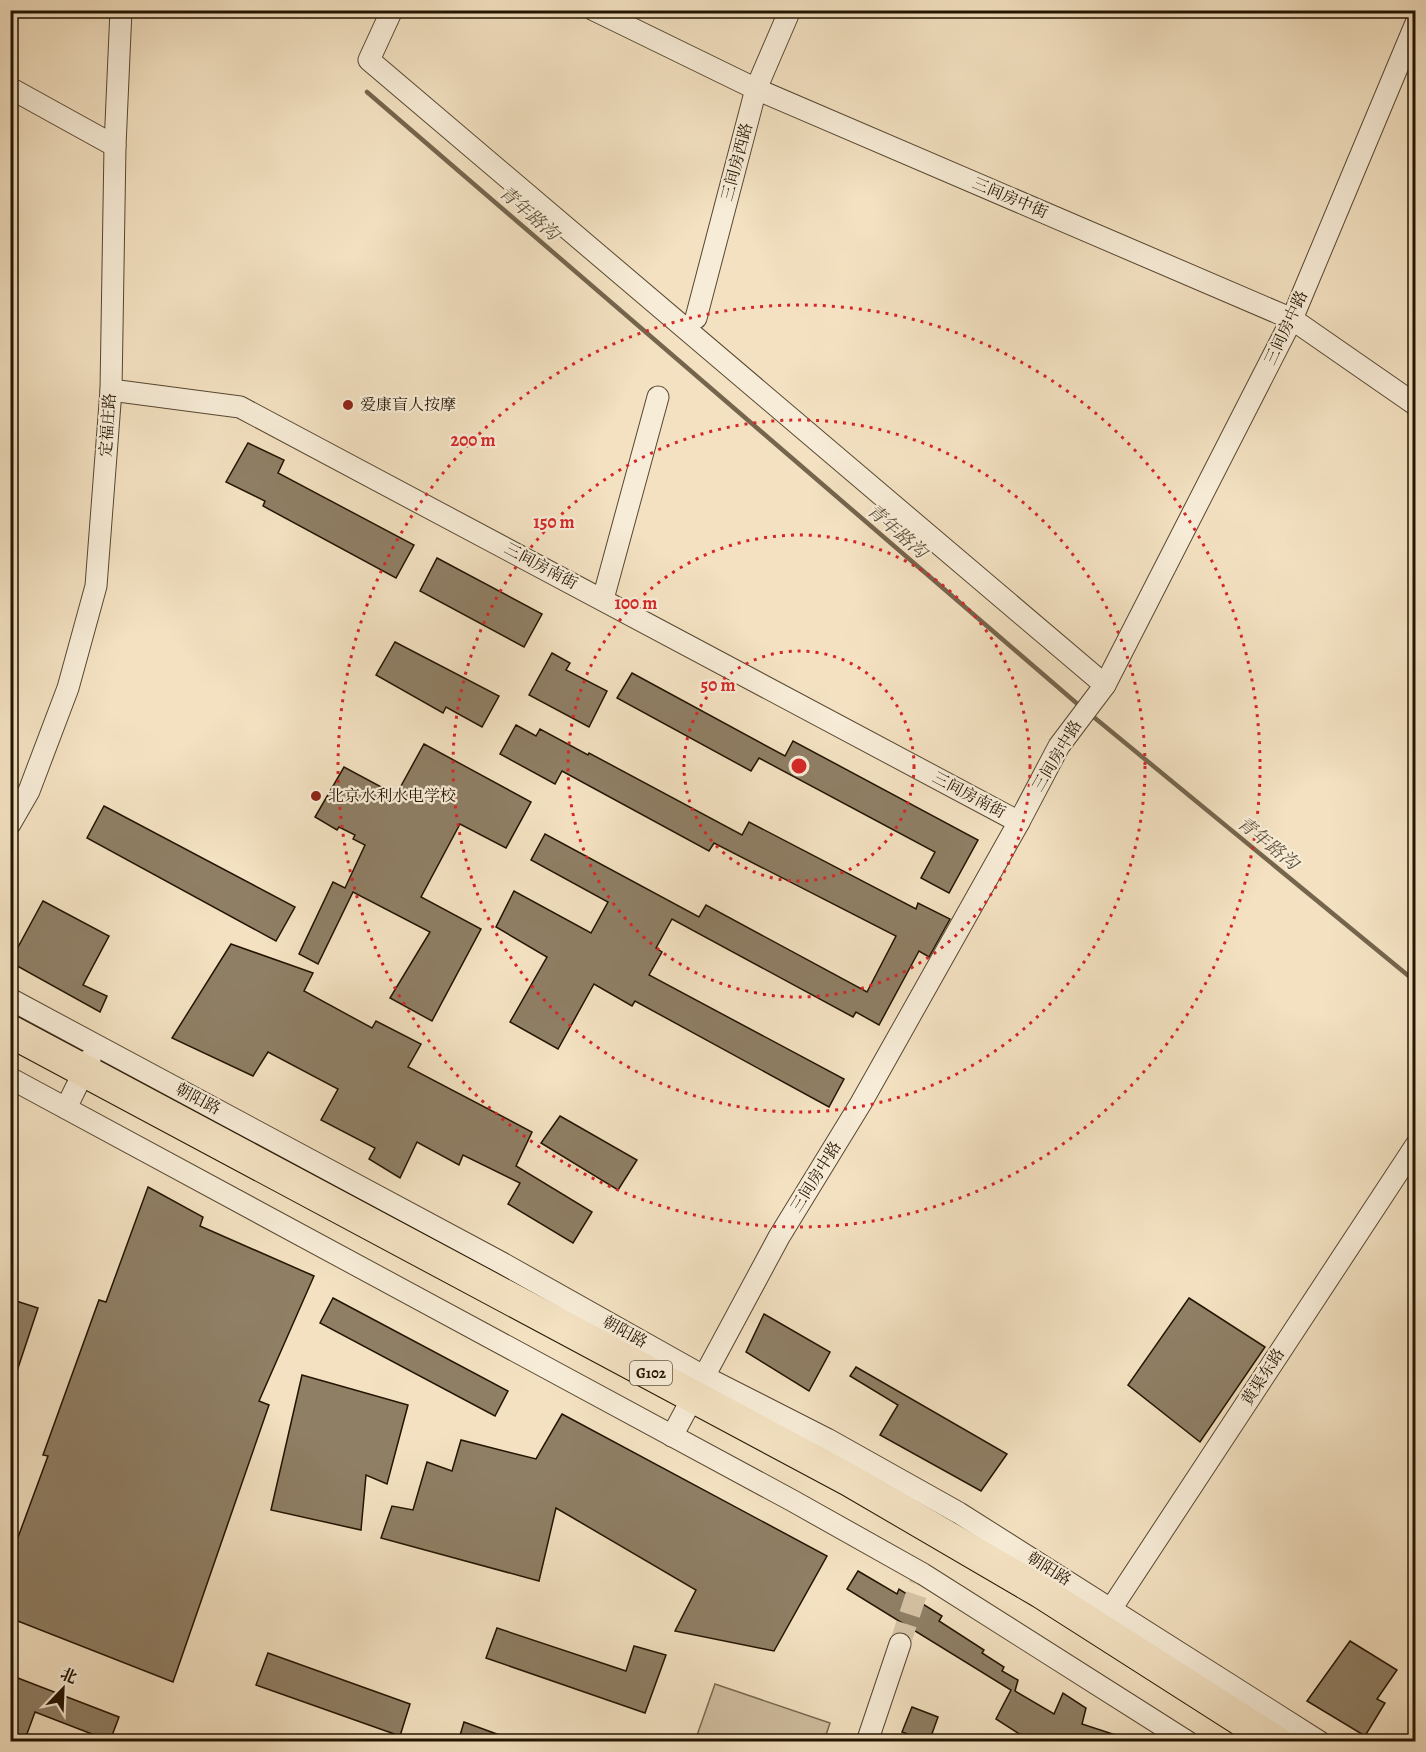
<svg xmlns="http://www.w3.org/2000/svg" width="1426" height="1752" viewBox="0 0 1426 1752" font-family="Alegreya,'Noto Serif SC',serif">
	<rect width="100%" height="100%" fill="#f3e1c1"/>
	<filter id="stains"><feTurbulence type="fractalNoise" baseFrequency=".00333" numOctaves="4"/><feColorMatrix values="0 0 0 0 .2 0 0 0 0 .09 0 0 0 0 .02 0 0 0 .5 -.17"/></filter>
	<radialGradient id="worn" r=".72"><stop offset=".6" stop-color="#630" stop-opacity="0"/><stop offset="1" stop-color="#630" stop-opacity=".3"/></radialGradient>
	<path fill="#d0bea0" stroke="#7a6950" stroke-width="1.5" d="M715,1684L830,1723L824,1741H695Z"/>
	<g fill="none" stroke-linecap="round" stroke-linejoin="round">
		<g stroke="#75654d" stroke-width="4.5">
			<path d="M367,92L1081,707"/>
			<path d="M1090,714L1416,982"/>
		</g>
	</g>
	<g fill="#8f7f65" stroke="#231401" stroke-width="1.5">
		<path d="M248,443L284,460L278,473L414,545L396,578L263,506L265,501L226,482Z"/>
		<path d="M437,558L542,614L524,647L420,591Z"/>
		<path d="M395,642L499,696L482,727L446,707L443,713L376,675Z"/>
		<path d="M552,653L570,663L566,670L607,691L589,727L529,695Z"/>
		<path d="M632,673L785,756L793,741L978,840L949,893L921,878L935,852L759,758L751,771L617,698Z"/>
		<path d="M516,725L536,736L540,729L588,755L589,753L742,835L749,822L916,909L918,903L950,919L929,957L919,951L879,1025L856,1012L853,1017L672,919L656,948L662,952L649,975L844,1079L829,1107L635,1001L632,1006L594,984L558,1049L510,1022L547,957L496,927L514,891L591,933L608,902L531,860L545,834L699,917L706,905L867,992L896,936L714,843L709,851L562,771L555,784L500,754Z"/>
		<path d="M424,744L531,802L506,848L460,824L421,897L481,929L432,1021L390,998L430,932L353,892L318,964L299,954L333,882L345,888L365,845L353,839L355,835L339,827L337,830L315,817L344,767L396,795Z"/>
		<path d="M104,806L295,907L276,941L87,838Z"/>
		<path d="M43,901L109,936L83,985L107,996L100,1012L10,962Z"/>
		<path d="M231,944L313,973L304,991L372,1028L376,1021L421,1044L408,1067L532,1132L516,1166L592,1212L573,1243L508,1204L520,1183L463,1155L459,1165L417,1142L400,1178L369,1159L375,1148L321,1120L338,1089L268,1052L253,1076L172,1038Z"/>
		<path d="M560,1116L637,1160L618,1190L541,1143Z"/>
		<path d="M148,1187L203,1217L200,1226L314,1276L259,1401L269,1405L173,1682L10,1618V1559L48,1456L43,1455L99,1300L106,1302Z"/>
		<path d="M333,1298L508,1391L495,1416L320,1323Z"/>
		<path d="M1189,1298L1265,1347L1200,1442L1128,1385Z"/>
		<path d="M10,1299L38,1308L13,1383L10,1382Z"/>
		<path d="M764,1314L830,1352L809,1391L746,1352Z"/>
		<path d="M856,1367L1007,1454L981,1491L880,1435L898,1405L850,1376Z"/>
		<path d="M302,1375L408,1405L387,1484L366,1475L361,1530L271,1510Z"/>
		<path d="M562,1414L827,1556L774,1651L675,1631L696,1590L556,1508L539,1581L381,1538L392,1506L413,1510L427,1462L452,1471L461,1440L536,1459Z"/>
		<path d="M858,1571L897,1594L899,1589L942,1616L939,1621L984,1650L982,1653L1004,1667L1002,1671L1018,1680L1015,1691L1054,1714L1063,1693L1086,1708L1082,1724L1128,1739V1742H1032L996,1719L1011,1690L847,1589Z"/>
		<path d="M497,1628L626,1671L634,1646L666,1655L645,1713L486,1658Z"/>
		<path d="M1350,1641L1397,1670L1377,1699L1385,1703L1365,1736L1307,1701Z"/>
		<path d="M268,1653L410,1704L400,1736L256,1685Z"/>
		<path d="M10,1675L119,1717L110,1741L35,1712L24,1742L10,1737Z"/>
		<path d="M912,1707L938,1717L929,1742L902,1732Z"/>
		<path d="M464,1722L513,1740L512,1742H458Z"/>
	</g>
	<g fill="none" stroke-linecap="round" stroke-linejoin="round">
		<path stroke="#d4c2a4" stroke-width="21" stroke-dasharray="21 10" stroke-linecap="butt" d="M900,1644L923,1574"/>
		<defs>
			<g id="minor">
				<path d="M392,10L369,60L1105,685"/>
				<path d="M594,10L756,89L1292,319L1416,405"/>
				<path d="M10,88L115,146"/>
				<path d="M696,318L756,89L790,10"/>
				<path d="M111,390L240,407L1019,822"/>
				<path d="M603,599L658,397"/>
				<path d="M10,824L29,791L68,688L96,586L111,390L115,146L121,10"/>
				<path d="M10,999L502,1263L703,1376L827,1439L959,1513L1320,1742"/>
				<path d="M10,1078L793,1501L923,1574L1188,1742"/>
				<path d="M66,1108L90,1059"/>
				<path d="M672,1436L779,1237L861,1103L1019,822L1059,746L1105,685L1292,319L1416,23"/>
				<path d="M1111,1609L1416,1145"/>
				<path d="M867,1742L900,1644"/>
			</g>
			<path id="highway" d="M10,1031L851,1481L1041,1592L1276,1742"/>
		</defs>
		<use href="#minor" stroke="#574731" stroke-width="23"/>
		<use href="#highway" stroke="#231401" stroke-width="34"/>
		<use href="#minor" stroke="#f7ecd7" stroke-width="21"/>
		<use href="#highway" stroke="#f3e1c1" stroke-width="32"/>
	</g>
	<g fill="none" stroke="#d62828" stroke-width="3" stroke-dasharray="3 6">
		<circle cx="799" cy="766" r="115"/>
		<circle cx="799" cy="766" r="231"/>
		<circle cx="799" cy="766" r="346"/>
		<circle cx="799" cy="766" r="461"/>
	</g>
	<g fill="#8f2418" stroke="#f7ecd7" stroke-width="2">
		<circle cx="348" cy="405" r="6"/>
		<circle cx="316" cy="796" r="6"/>
	</g>
	<g text-anchor="middle" dominant-baseline="central" stroke-width="4.5" stroke-linejoin="round" paint-order="stroke">
		<rect fill="#f7ecd7" stroke="#635541" stroke-width="1.5" x="630" y="1361" width="42" height="24" rx="4.5"/>
		<g font-size="15" font-weight="bold" fill="#231401">
			<text x="651" y="1373">G102</text>
		</g>
		<g font-size="16" fill="#231401" stroke="#f7ecd7">
			<text transform="translate(737 162) rotate(-75)">三间房西路</text>
			<text transform="translate(1010 198) rotate(23)">三间房中街</text>
			<text transform="translate(1286 328) rotate(-65)">三间房中路</text>
			<text transform="translate(108 425) rotate(-86)">定福庄路</text>
			<text transform="translate(541 566) rotate(28)">三间房南街</text>
			<text transform="translate(1057 756) rotate(-59)">三间房中路</text>
			<text transform="translate(969 795) rotate(28)">三间房南街</text>
			<text transform="translate(198 1099) rotate(28)">朝阳路</text>
			<text transform="translate(816 1177) rotate(-58)">三间房中路</text>
			<text transform="translate(625 1332) rotate(29)">朝阳路</text>
			<text transform="translate(1263 1377) rotate(-57)">黄渠东路</text>
			<text transform="translate(1049 1569) rotate(32)">朝阳路</text>
		</g>
		<g font-size="16" fill="#231401" stroke="#f7ecd7" text-anchor="start">
			<text x="360" y="405">爱康盲人按摩</text>
			<text x="328" y="796">北京水利水电学校</text>
		</g>
		<g font-size="18" font-style="italic" fill="#61513a" stroke="#f7ecd7">
			<text transform="translate(529 213) rotate(41)">青年路沟</text>
			<text transform="translate(897 531) rotate(41)">青年路沟</text>
			<text transform="translate(1268 843) rotate(39)">青年路沟</text>
		</g>
	</g>
	<circle cx="799" cy="766" r="9" fill="#d62828" stroke="#f7ecd7" stroke-width="3"/>
	<g font-size="18" text-anchor="middle" font-weight="bold" fill="#d62828" stroke="#f7ecd7" stroke-width="4.5" stroke-linejoin="round" paint-order="stroke">
		<text x="473" y="446">200 m</text>
		<text x="554" y="528">150 m</text>
		<text x="636" y="609">100 m</text>
		<text x="718" y="691">50 m</text>
	</g>
	<rect width="1426" height="1752" fill="none" stroke="#f3e1c1" stroke-width="36"/>
	<rect x="12" y="12" width="1402" height="1728" fill="none" stroke="#231401" stroke-width="3"/>
	<rect x="18" y="18" width="1390" height="1716" fill="none" stroke="#231401" stroke-width="1.5"/>
	<g transform="translate(63 1689) rotate(23)" stroke="#f7ecd7" stroke-width="4.5" paint-order="stroke">
	<path d="M0-4.5L10 22L0 15L-10 22Z" fill="#231401"/>
	<text y="-9" font-size="16" font-weight="bold" text-anchor="middle" fill="#231401">北</text>
	</g>
	<rect width="100%" height="100%" filter="url(#stains)"/>
	<rect width="100%" height="100%" fill="url(#worn)"/>
</svg>
